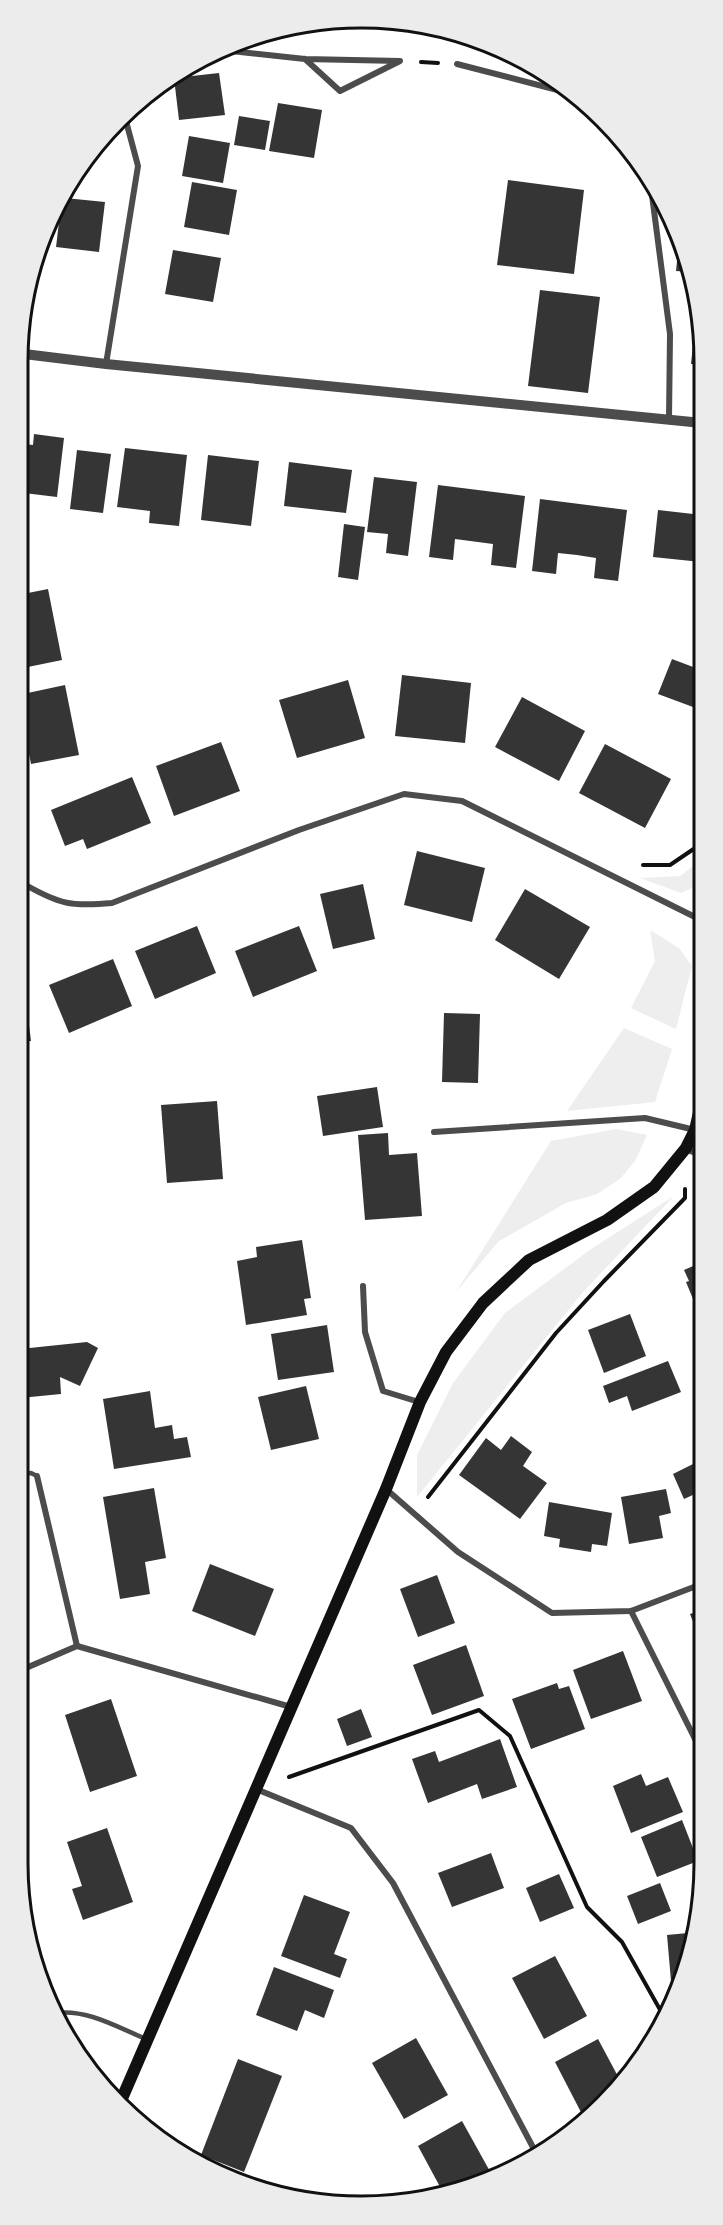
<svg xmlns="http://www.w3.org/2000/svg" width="723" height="2225" viewBox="0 0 723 2225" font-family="'Exo 2',sans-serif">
	<rect width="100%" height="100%" fill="#fff"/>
	<g fill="#eee">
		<path d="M698,862L701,884L681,893L640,878L680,876Z"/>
		<path d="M650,930L679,948L692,966L676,1029L631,1008L655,961Z"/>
		<path d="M624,1028L672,1049L655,1102L567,1111Z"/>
		<path d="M616,1129L647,1135L635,1161L620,1179L597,1194L566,1203L499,1241L456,1292L551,1141Z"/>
		<path d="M674,1196L583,1292L417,1497V1455L453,1383L505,1313L591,1249Z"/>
	</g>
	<g fill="#353535">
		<path d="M219,73L225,115L179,120L174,78Z"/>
		<path d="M278,103L322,110L314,158L269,151Z"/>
		<path d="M239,116L270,121L265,150L234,145Z"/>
		<path d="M189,136L230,143L223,183L182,176Z"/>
		<path d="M508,180L584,190L574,274L497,265Z"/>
		<path d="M192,182L237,190L229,235L184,227Z"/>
		<path d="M65,198L105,202L99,252L56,247L61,206Z"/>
		<path d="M679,242L689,272L676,271Z"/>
		<path d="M173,250L221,258L213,302L165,294Z"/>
		<path d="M540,290L600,297L588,393L528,386Z"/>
		<path d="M695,302H698L702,316V327L692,326Z"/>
		<path d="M694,335L702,336V365L691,364Z"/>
		<path d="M34,434L64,438L57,497L24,493V444L33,445Z"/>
		<path d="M125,448L187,455L179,526L149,523L150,511L117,507Z"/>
		<path d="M77,450L111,454L103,513L70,509Z"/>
		<path d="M208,455L259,461L251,526L201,520Z"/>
		<path d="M289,462L352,470L346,513L284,506Z"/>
		<path d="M374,477L417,482L408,556L386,553L388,534L367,532Z"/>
		<path d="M438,485L525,496L516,568L491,565L493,544L455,539L453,560L429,557Z"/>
		<path d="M540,499L627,510L618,581L594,578L596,558L577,555L558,553L556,574L532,571Z"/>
		<path d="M658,510L702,515L701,562L653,557Z"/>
		<path d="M344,524L365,527L358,580L338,577Z"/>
		<path d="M48,589L62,660L23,668V594Z"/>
		<path d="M672,659L701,670V710L658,694Z"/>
		<path d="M402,675L471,683L465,743L395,736Z"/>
		<path d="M348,680L365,738L297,758L279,700Z"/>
		<path d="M65,685L79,755L31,764L23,723V694Z"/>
		<path d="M522,697L585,731L559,781L495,747Z"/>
		<path d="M221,742L240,791L174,816L156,766Z"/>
		<path d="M605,744L671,779L645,828L579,793Z"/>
		<path d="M132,777L151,823L87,849L83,839L65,846L51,810Z"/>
		<path d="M417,851L485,868L472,922L404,905Z"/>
		<path d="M363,884L375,939L333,949L320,894Z"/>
		<path d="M525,889L590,927L559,979L495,940Z"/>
		<path d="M197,926L216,973L155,999L135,951Z"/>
		<path d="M299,926L317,971L253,997L235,951Z"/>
		<path d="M113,959L132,1006L69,1033L49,985Z"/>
		<path d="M25,994L31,1041L21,1042L22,995Z"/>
		<path d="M444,1013L480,1014L478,1083L442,1082Z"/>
		<path d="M377,1087L383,1127L323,1136L317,1096Z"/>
		<path d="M217,1101L223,1179L167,1183L161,1105Z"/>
		<path d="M388,1133L389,1155L417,1153L422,1216L365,1220L358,1135Z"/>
		<path d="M302,1240L311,1298L304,1299L307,1315L246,1325L237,1261L257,1257L256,1247Z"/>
		<path d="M700,1263V1316L686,1282L689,1281L684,1270Z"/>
		<path d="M630,1314L646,1356L604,1373L588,1330Z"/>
		<path d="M327,1325L334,1372L278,1380L271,1334Z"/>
		<path d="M87,1342L98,1348L80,1386L60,1377L61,1394L20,1398V1349Z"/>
		<path d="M668,1361L681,1392L632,1411L627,1396L609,1403L603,1386Z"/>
		<path d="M306,1386L319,1439L271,1450L258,1397Z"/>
		<path d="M150,1391L155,1428L172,1425L174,1439L187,1437L191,1457L114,1469L103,1399Z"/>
		<path d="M511,1436L532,1452L523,1466L547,1483L520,1519L459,1475L486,1438L501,1450Z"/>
		<path d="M699,1461V1504L695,1494L684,1499L673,1474Z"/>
		<path d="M154,1488L166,1558L145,1562L150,1594L120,1599L103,1497Z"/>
		<path d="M666,1489L671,1513L659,1516L663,1538L629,1544L621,1497Z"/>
		<path d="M549,1502L612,1513L607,1546L592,1544L591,1552L559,1547L560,1539L544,1536Z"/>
		<path d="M210,1564L274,1589L255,1636L192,1611Z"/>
		<path d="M437,1575L455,1623L418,1637L400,1589Z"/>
		<path d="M699,1611V1637L690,1614Z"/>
		<path d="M466,1645L484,1696L432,1715L413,1665Z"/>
		<path d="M623,1651L642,1701L591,1719L573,1670Z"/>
		<path d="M557,1683L559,1689L569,1686L585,1729L531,1749L512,1699Z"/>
		<path d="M111,1699L137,1776L90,1792L65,1715Z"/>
		<path d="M361,1709L372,1737L347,1746L337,1719Z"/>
		<path d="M500,1739L517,1787L482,1799L477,1784L428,1803L412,1759L435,1751L439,1762Z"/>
		<path d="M641,1774L646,1786L668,1777L683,1812L631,1833L613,1786Z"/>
		<path d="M682,1820L698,1861L657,1877L641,1837Z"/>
		<path d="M107,1828L133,1902L83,1920L72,1889L82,1886L67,1842Z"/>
		<path d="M491,1853L504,1888L452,1907L438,1873Z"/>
		<path d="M559,1874L574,1908L540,1922L526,1888Z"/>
		<path d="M660,1883L671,1911L638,1924L627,1896Z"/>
		<path d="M304,1895L350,1912L334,1954L347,1959L340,1978L281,1956Z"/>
		<path d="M698,1932L678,1980L671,1981L667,1935Z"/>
		<path d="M555,1956L587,2016L544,2039L512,1978Z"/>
		<path d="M274,1967L334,1990L324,2018L305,2010L297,2031L256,2015Z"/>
		<path d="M416,2038L448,2095L404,2119L372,2063Z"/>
		<path d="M598,2039L621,2082L585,2120L555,2062Z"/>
		<path d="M238,2059L282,2076L244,2172L201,2155Z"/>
		<path d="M462,2121L492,2175L451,2195L445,2196L418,2146Z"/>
	</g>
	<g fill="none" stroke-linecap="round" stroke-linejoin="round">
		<g stroke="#111" stroke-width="4">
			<path d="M421,62L438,63"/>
			<path d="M643,865H670L701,844"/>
			<path d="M428,1497L556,1333L604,1281L685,1198V1189"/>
			<path d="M289,1777L479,1710L510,1736L587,1907L622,1942L663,2015"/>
		</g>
		<g stroke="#4c4c4c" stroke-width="4.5">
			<path d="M20,1475L31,1473L37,1476"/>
			<path d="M56,2013C87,2009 117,2027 146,2039"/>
		</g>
		<g stroke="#4c4c4c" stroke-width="6">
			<path d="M231,51L305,59L400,61L340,91L305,59"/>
			<path d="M457,64L569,93"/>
			<path d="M655,187L652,195L670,334L669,419"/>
			<path d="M106,364L138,166L126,121"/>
			<path d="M22,883C59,904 70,907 112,903L299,830L404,794L462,801L701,920"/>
			<path d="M434,1132L645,1118L695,1130"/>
			<path d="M686,1149L700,1155"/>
			<path d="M363,1286L365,1332L383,1391L419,1402"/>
			<path d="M37,1476L77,1646"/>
			<path d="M386,1489L458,1552L552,1613L631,1611L699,1585"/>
			<path d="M631,1611L699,1747"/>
			<path d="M19,1671L77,1646L291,1707"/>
			<path d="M256,1789L351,1828L393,1883L536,2153"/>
		</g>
		<path stroke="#4c4c4c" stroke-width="10" d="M24,354L106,364L702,423"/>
		<path stroke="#111" stroke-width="12" d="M120,2103L386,1489L420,1402L446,1352L483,1303L529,1260L607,1220L654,1187L686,1148L695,1130L700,1108"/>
	</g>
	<path d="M0 0H723V2225H0ZM361 28H361A333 333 0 0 1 694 361V1863A333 333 0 0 1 361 2196H361A333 333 0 0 1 28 1863V361A333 333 0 0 1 361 28Z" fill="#ececec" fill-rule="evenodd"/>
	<path fill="none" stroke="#111" stroke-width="3" d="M361 28H361A333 333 0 0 1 694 361V1863A333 333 0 0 1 361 2196H361A333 333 0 0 1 28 1863V361A333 333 0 0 1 361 28Z"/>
</svg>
